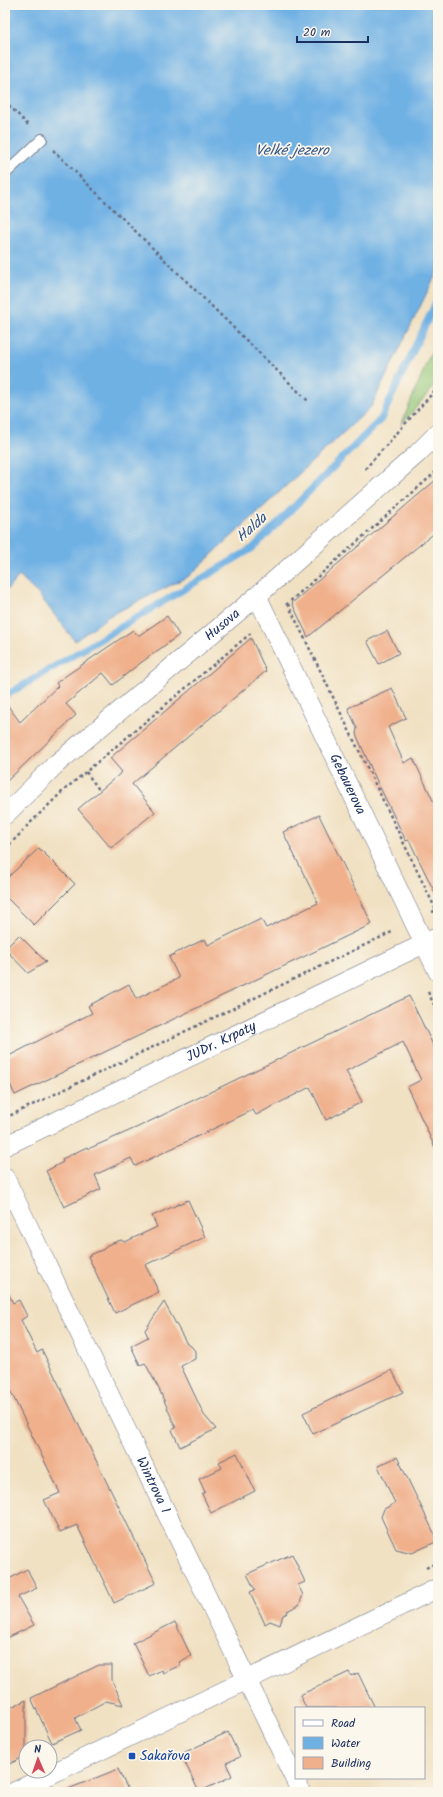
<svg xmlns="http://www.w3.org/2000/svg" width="443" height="1797" viewBox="0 0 443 1797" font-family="Kalam,sans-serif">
	<rect width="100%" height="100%" fill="#fbf7ec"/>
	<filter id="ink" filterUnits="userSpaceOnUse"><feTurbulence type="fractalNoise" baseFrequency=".025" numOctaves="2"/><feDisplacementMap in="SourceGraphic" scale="8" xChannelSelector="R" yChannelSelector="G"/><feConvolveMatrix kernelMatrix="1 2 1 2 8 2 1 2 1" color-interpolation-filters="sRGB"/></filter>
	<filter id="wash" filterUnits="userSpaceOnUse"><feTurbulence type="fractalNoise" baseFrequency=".012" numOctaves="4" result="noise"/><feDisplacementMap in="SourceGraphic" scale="16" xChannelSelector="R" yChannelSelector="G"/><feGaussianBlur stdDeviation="0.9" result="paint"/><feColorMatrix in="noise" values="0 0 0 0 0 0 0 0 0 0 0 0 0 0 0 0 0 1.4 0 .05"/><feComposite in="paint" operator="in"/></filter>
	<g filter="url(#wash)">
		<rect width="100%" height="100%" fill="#f1e1c3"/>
		<path fill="#95c778" stroke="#587b6b" d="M433,347L438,351V382L401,425Z"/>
		<path fill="#70b1e4" stroke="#4670a1" d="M5,5H438V270L371,407L189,576L109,616L75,641L39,595L19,576L5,592Z"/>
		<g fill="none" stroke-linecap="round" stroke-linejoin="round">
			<path stroke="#70b1e4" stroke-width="7" d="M5,696L253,548L381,419L438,298"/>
		</g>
		<g id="blocks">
			<g fill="#f0b08c">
				<path d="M438,478V530L308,637L292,603Z"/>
				<path d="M167,616L179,635L135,667L113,685L103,673L66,704L76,715L5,783V702L20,722L58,686L56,683L67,675L133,630L138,636Z"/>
				<path d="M387,631L399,653L379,664L367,641Z"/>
				<path d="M251,638L266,671L132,784L155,812L111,848L78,809L122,772L110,758Z"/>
				<path d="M392,688L406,718L388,727L404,763L413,758L438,811V899L409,840L406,841L375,777L356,734L357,728L348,708Z"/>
				<path d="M319,815L372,924L15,1095L5,1074V1058L92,1013L88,1006L129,984L136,999L179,978L169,957L178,952L205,939L208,945L261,919L266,928L318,903L283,832Z"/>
				<path d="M39,848L75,884L34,925L5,896V880Z"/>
				<path d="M19,935L46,962L28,973L5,949Z"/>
				<path d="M409,996L438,1055V1154L407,1087L421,1080L403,1042L346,1071L362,1102L326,1120L310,1087L256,1115L253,1110L135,1166L131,1158L95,1175L101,1189L64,1207L46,1171L63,1162L62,1159L87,1147L88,1149L138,1127Z"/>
				<path d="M188,1200L205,1237L145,1265L159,1292L115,1313L88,1256L104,1249L107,1245L121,1240L125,1242L157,1227L152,1216Z"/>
				<path d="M5,1287L13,1303L19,1300L27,1316L21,1320L37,1353L42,1350L156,1583L114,1603L77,1525L60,1532L44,1500L60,1493L5,1380Z"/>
				<path d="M164,1302L187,1344L191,1346L195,1351V1359L181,1366L204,1415L216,1429L180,1447L172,1430L176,1428L159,1389L145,1363L140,1365L131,1346L148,1337L145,1330Z"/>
				<path d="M392,1370L403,1392L313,1434L303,1413Z"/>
				<path d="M237,1453L255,1491L211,1513L202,1494L205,1492L199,1479L222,1468L219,1462Z"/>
				<path d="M397,1457L438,1541L412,1553L396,1549L381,1517L384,1509L395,1503L378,1466Z"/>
				<path d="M292,1554L305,1582L298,1585L303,1595L299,1605L287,1611L288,1613L283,1615L280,1625L270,1621L265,1624L250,1592L255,1590L247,1574Z"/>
				<path d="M27,1569L37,1588L18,1597L34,1625L5,1639V1573L9,1579Z"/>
				<path d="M175,1622L191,1656L179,1662L181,1665L163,1673L162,1670L149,1676L133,1643Z"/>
				<path d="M99,1665H112V1680L123,1705L106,1701L75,1718L81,1730L52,1743L31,1698Z"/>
				<path d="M349,1672L351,1676L358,1673L375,1708H306L300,1695Z"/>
				<path d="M26,1700V1756L5,1766V1710Z"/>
				<path d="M228,1732L240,1757L226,1763L232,1776L199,1792L181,1754Z"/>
				<path d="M118,1769L129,1792H63V1791Z"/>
			</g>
		</g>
	</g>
	<g filter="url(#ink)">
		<use href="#blocks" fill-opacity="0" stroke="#666d81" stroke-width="1"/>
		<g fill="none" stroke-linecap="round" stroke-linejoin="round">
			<defs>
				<path id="lane" d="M5,174L42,139"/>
				<g id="street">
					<path id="s1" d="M257,596L438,972"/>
					<path id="s2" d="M5,815L55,765L257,596L417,454L438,433"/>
					<path id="s3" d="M5,1146L438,937"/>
					<path id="s4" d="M5,1178L301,1792"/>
					<path d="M14,1792L438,1588"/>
				</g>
			</defs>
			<use href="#lane" stroke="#666d81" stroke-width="12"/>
			<use href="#street" stroke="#666d81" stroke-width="20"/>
			<g stroke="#666d81" stroke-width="2.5" stroke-dasharray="3 3" stroke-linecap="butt">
				<path d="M5,101L30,127"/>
				<path d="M53,150L308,401"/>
				<path d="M365,469L438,387"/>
				<path d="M288,604L438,914"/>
				<path d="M286,605L438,470"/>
				<path d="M86,772L100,791"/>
				<path d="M26,827L63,791L251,633"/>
				<path d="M5,849L23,831"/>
				<path d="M432,912L438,910"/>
				<path d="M428,992L438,1013"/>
				<path d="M5,1118L394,931"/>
				<path d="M426,1568L438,1562"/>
			</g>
			<use href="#lane" stroke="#fff" stroke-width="10"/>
			<use href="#street" stroke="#fff" stroke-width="19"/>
		</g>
	</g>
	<rect fill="#1a4fb4" stroke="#fbf7ec" stroke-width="1.5" x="128" y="1752" width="8" height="8" rx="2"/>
	<g text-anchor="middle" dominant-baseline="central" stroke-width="3.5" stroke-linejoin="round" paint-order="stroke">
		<g font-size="14" fill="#1b2f5e" stroke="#fbf7ec">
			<text stroke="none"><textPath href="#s2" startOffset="289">Husova</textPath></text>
			<text stroke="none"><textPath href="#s1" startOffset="209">Gebauerova</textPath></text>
			<text stroke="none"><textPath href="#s3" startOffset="240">JUDr. Krpaty</textPath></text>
			<text stroke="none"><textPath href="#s4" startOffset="341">Wintrova I</textPath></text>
		</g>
		<g font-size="14" fill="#164399" stroke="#fbf7ec" text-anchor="start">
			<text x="140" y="1756">Sakařova</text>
		</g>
		<g font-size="15" font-style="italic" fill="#355686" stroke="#fbf7ec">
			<text x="292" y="151">Velké jezero</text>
			<text transform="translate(252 528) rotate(-42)">Halda</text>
		</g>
	</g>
	<rect width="443" height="1797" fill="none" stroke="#fbf7ec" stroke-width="20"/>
	<rect x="295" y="1707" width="130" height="72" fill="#fbf7ec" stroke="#a1a7b3"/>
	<rect x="303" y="1720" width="20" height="6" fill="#ffffff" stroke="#a1a7b3"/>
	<text x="331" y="1727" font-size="12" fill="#1b2f5e">Road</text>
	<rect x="303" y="1737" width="20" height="12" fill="#70b1e4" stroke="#a1a7b3"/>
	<text x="331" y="1747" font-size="12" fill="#1b2f5e">Water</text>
	<rect x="303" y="1757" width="20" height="12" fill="#f0b08c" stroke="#a1a7b3"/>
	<text x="331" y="1767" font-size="12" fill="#1b2f5e">Building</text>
	<g transform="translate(38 1759) rotate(358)"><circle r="19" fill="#fbf7ec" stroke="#a1a7b3"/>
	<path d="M0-3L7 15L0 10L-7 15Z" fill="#d1495b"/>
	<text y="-6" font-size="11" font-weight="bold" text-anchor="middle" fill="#1b2f5e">N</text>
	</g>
	<path d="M297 36v6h71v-6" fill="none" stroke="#1b2f5e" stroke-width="2"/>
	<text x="303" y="36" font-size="12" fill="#1b2f5e" stroke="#fbf7ec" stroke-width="3" paint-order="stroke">20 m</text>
</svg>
